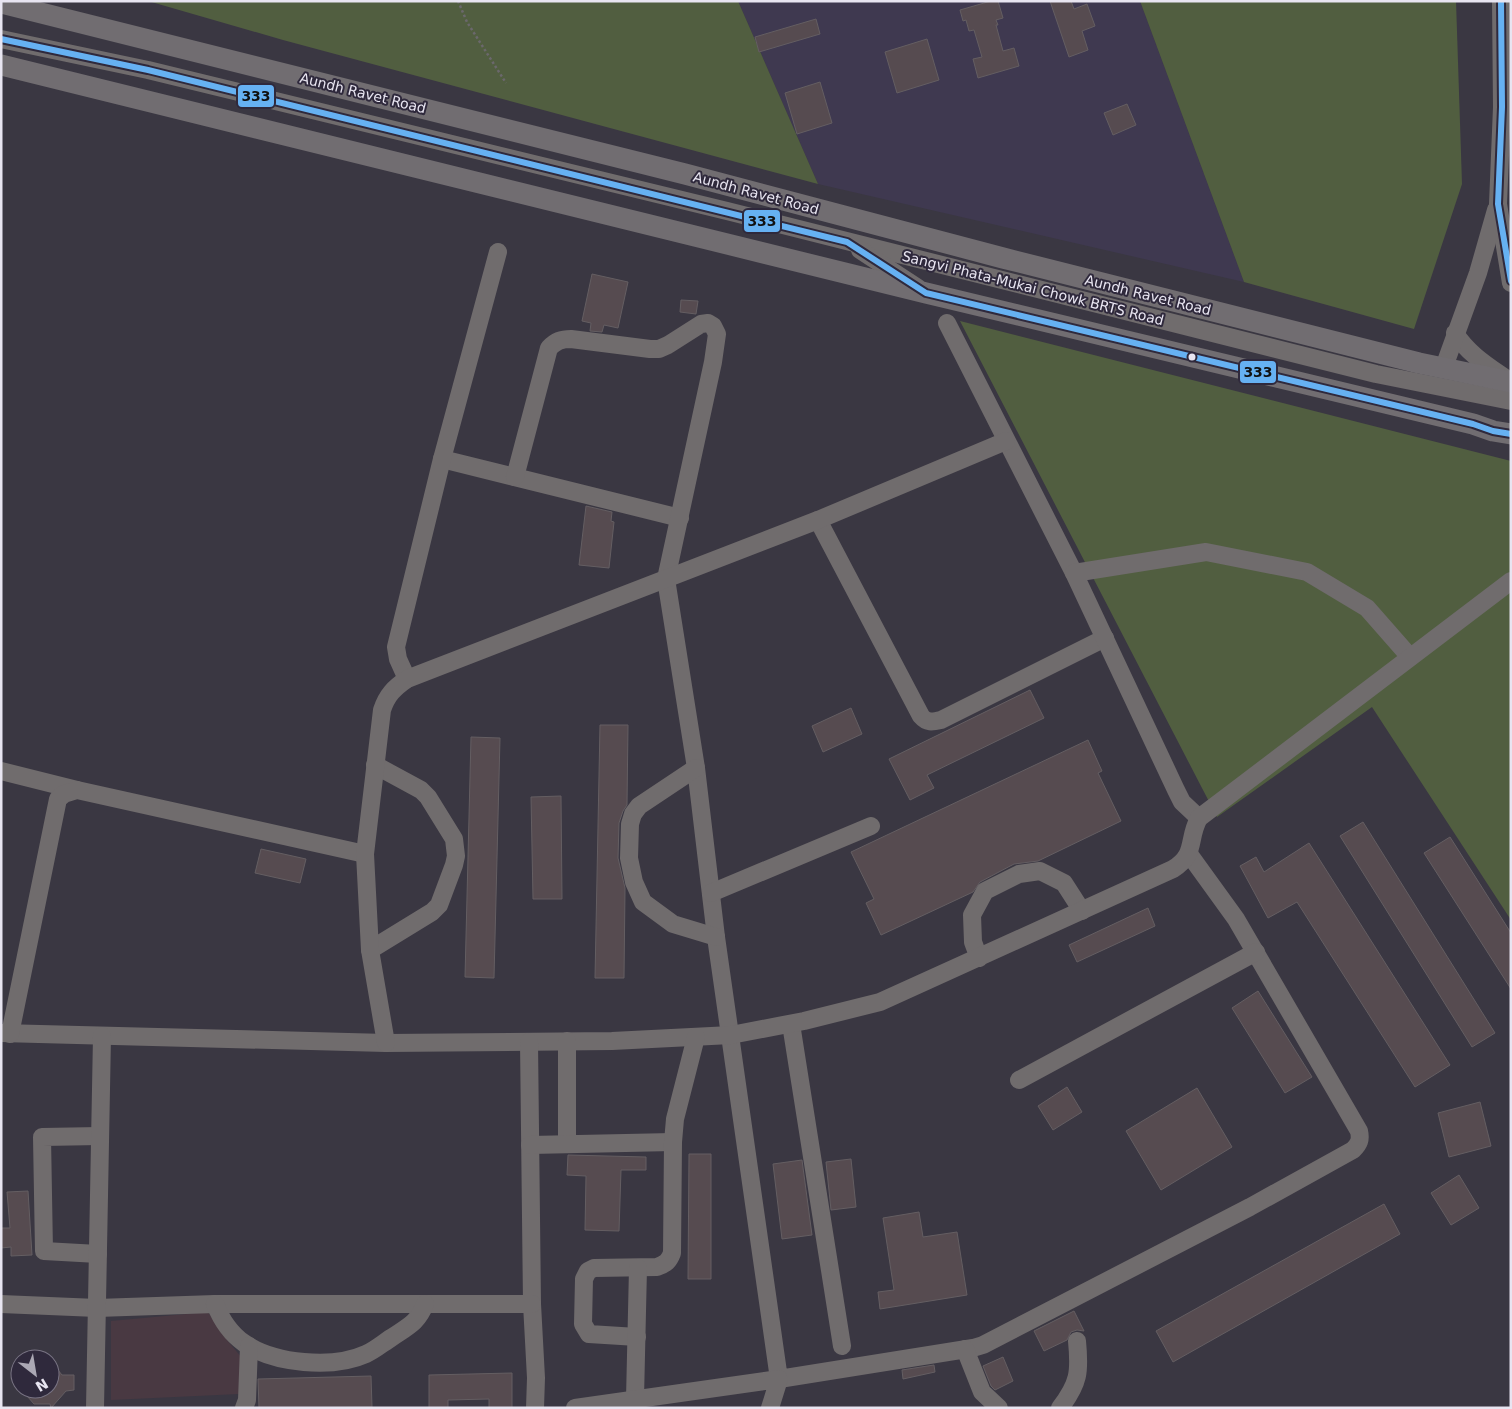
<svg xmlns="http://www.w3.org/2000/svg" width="1512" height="1409" viewBox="0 0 1512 1409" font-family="'DejaVu Sans',sans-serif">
	<rect width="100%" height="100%" fill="#3a3742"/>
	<path fill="#493942" d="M208,1312L227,1340L242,1358L239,1394L111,1400V1321Z"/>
	<path fill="#3f3950" d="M738,1H1140L1244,282L818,184Z"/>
	<g fill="#515e40">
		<path d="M148,1H738L818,184L283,40Z"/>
		<path d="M1140,1H1456L1462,184L1414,329L1244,282Z"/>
		<path d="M960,321L1511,461V920L1372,707L1217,817Z"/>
	</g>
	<g fill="#564b50" stroke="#645e62">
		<path d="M991,1H998L1003,18L996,20L998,25H996L1003,51L1014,48L1019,66L978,78L973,59L982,57L974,30L969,31L966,20L963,21L960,10Z"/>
		<path d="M1050,1H1071L1074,9L1087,4L1095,26L1082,31L1088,50L1069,57Z"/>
		<path d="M816,19L820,34L759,52L755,37Z"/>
		<path d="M927,39L939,80L897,93L885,52Z"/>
		<path d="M820,82L832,123L797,134L785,93Z"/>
		<path d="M1127,104L1136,125L1113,135L1104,113Z"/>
		<path d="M592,274L628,282L618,328L604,325L602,332L590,331L591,323L582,321Z"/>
		<path d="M681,300L698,301L696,314L680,312Z"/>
		<path d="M586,506L612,512L611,521L614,522L609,568L579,565Z"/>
		<path d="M1030,690L1044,718L927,775L934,788L910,800L889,759Z"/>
		<path d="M851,708L862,734L823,752L812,726Z"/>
		<path d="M600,725H628L627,805L623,811L619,823L618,858L625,888L624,978H595Z"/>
		<path d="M471,737L500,738L494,978L465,977Z"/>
		<path d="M1088,740L1102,771L1098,773L1121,821L1038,861L1014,864L980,882L973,892L881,935L866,903L874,899L851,852Z"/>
		<path d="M561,796L562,899H533L531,797Z"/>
		<path d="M1363,822L1495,1033L1472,1047L1340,836Z"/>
		<path d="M1450,837L1511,933V989L1424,853Z"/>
		<path d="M1309,843L1450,1065L1415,1087L1297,902L1268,918L1240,866L1256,857L1264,872Z"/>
		<path d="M261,849L306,859L300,883L255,873Z"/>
		<path d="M1148,908L1155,926L1077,962L1069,945Z"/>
		<path d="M1258,991L1312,1077L1285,1093L1232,1008Z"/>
		<path d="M1067,1087L1082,1112L1053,1130L1038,1106Z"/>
		<path d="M1197,1088L1232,1147L1161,1190L1126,1131Z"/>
		<path d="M1480,1102L1491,1146L1449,1157L1438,1113Z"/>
		<path d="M689,1154H711V1279H688Z"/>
		<path d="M568,1155L646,1157V1170H621L619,1231L585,1230L586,1176L567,1175Z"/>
		<path d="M851,1159L856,1207L831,1210L826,1162Z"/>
		<path d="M802,1160L812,1235L782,1239L773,1164Z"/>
		<path d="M1459,1175L1479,1208L1451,1225L1431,1193Z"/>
		<path d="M28,1191L32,1255L11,1256V1247L1,1248V1228H10L7,1192Z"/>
		<path d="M1384,1204L1400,1234L1173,1362L1156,1331Z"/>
		<path d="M919,1212L923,1237L957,1232L967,1295L880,1309L878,1292L894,1290L883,1218Z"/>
		<path d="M1074,1311L1084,1331L1077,1330L1071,1332L1067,1340L1044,1351L1034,1331Z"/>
		<path d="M1003,1357L1013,1381L995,1390L991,1386L983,1366Z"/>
		<path d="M50,1360L62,1375H74V1390L66,1391L51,1408L50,1404H34L21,1389H50Z"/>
		<path d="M934,1365L935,1372L903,1379L902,1370Z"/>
		<path d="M512,1373V1408H489V1399L448,1400V1408H429V1375Z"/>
		<path d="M371,1376L372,1407L259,1408L258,1379Z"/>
	</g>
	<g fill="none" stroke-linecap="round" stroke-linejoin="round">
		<path stroke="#6b686c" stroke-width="2.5" stroke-dasharray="2.5 2.5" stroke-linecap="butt" d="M458,1L467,22L506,83"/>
		<g stroke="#706c6d" stroke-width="18">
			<path d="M1501,1L1502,107L1498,204L1511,283"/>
			<path d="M1,39L148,70L727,211L1376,374L1511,401"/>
			<path d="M860,250L918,288"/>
			<path d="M947,323L1074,573"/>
			<path d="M1455,333C1468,354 1488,366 1508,380"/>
			<path d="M1444,367L1478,273L1496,210"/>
			<path d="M442,459L680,518"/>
			<path d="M515,477L549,348C556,341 561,339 571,339L650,349H659L668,345L701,324L708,323L713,326L717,334L713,362L666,579L696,768L716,937L779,1379L973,1348L983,1345L1250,1207L1353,1150C1359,1144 1361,1140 1359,1131L1236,919L1189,854"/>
			<path d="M818,520L921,716C927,723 932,722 941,720L1105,638"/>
			<path d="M407,679L398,659L396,647L442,459L498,252"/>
			<path d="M696,768L639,806L633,814L630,824L629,858L634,882L643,902L673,924L716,937"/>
			<path d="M1,771L77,790"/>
			<path d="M1199,818L1182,802L1176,790L1074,573L1206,552L1307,572L1367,608L1410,657"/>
			<path d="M711,893L871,826"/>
			<path d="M370,950L432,912L439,905L454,865L456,856L454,839L428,797L421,790L375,765"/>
			<path d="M979,958L973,942L972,915L985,891L1019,874L1040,871L1064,883L1082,911"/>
			<path d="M791,1024L842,1346"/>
			<path d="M1,1033L386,1043L612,1041L731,1035L804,1021L880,1002L1173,869C1197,854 1187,840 1199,818L1511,581"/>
			<path d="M10,1034L58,799L64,794L77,790L365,854"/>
			<path d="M567,1041V1144"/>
			<path d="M529,1042L532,1304L536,1378L535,1408"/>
			<path d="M386,1043L370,950L365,854L382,710C387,695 394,688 407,679L818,520L1006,441"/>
			<path d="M1019,1080L1256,952"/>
			<path d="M530,1145L673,1142"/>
			<path d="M98,1254L44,1251L42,1137L100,1136"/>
			<path d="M1,1304L97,1308L215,1304H532"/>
			<path d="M215,1304C221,1319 231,1334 244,1343C274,1364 333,1369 366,1354C375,1350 383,1343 391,1338C407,1327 418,1323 425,1304"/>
			<path d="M637,1337L589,1334L583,1324L584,1279L588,1271L594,1268L657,1267C666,1264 669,1261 672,1253L673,1142L675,1119L696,1037"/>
			<path d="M965,1349L982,1392L999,1408"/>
			<path d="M635,1399L638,1268"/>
			<path d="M95,1408L102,1036"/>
			<path d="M244,1408L247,1400L249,1346"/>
			<path d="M575,1408L779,1379L770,1408"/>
			<path d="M1060,1408C1079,1383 1080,1372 1077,1341"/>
		</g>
		<g stroke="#716d71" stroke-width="21">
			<path d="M1,3L685,174L1003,258L1419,363L1511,382"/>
			<path d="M1,65L926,293L1473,424L1493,431L1511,434"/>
		</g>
		<defs>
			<g id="bus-1">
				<path d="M1501,1L1502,107L1498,204L1511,281"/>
				<path d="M1,39L148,70L847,242L926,293L1473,424L1493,431L1511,434"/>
			</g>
		</defs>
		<use href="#bus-1" stroke="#2f293c" stroke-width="10"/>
		<use href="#bus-1" stroke="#66b1f2" stroke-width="6"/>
	</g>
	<circle fill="#e8e5f1" stroke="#2f293c" stroke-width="2" cx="1192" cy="357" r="4.5"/>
	<g text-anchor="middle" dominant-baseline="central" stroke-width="4" stroke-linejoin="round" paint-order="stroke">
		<g font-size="14" fill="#e8e5f1" stroke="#2f293c">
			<text transform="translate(363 93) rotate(14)">Aundh Ravet Road</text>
			<text transform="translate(756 193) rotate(15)">Aundh Ravet Road</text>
			<text transform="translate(1033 288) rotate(14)">Sangvi Phata-Mukai Chowk BRTS Road</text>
			<text transform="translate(1148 295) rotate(14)">Aundh Ravet Road</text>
		</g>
	</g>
	<g stroke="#2f293c" stroke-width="2">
		<rect x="237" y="84" width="38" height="24" rx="5" fill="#66b1f2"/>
		<rect x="743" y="209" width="38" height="24" rx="5" fill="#66b1f2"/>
		<rect x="1239" y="360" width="38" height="24" rx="5" fill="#66b1f2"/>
	</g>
	<g font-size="14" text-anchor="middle" font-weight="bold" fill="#111">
		<text x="256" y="101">333</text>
		<text x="762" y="226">333</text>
		<text x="1258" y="377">333</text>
	</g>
	<rect width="1512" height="1409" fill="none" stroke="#e8e5f1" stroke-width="5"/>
	<g transform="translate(35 1374) rotate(149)"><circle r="24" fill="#2f293c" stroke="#797484"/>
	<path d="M0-4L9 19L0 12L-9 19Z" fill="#aba8b4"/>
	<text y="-8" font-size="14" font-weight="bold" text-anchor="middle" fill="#e8e5f1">N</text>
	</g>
</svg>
